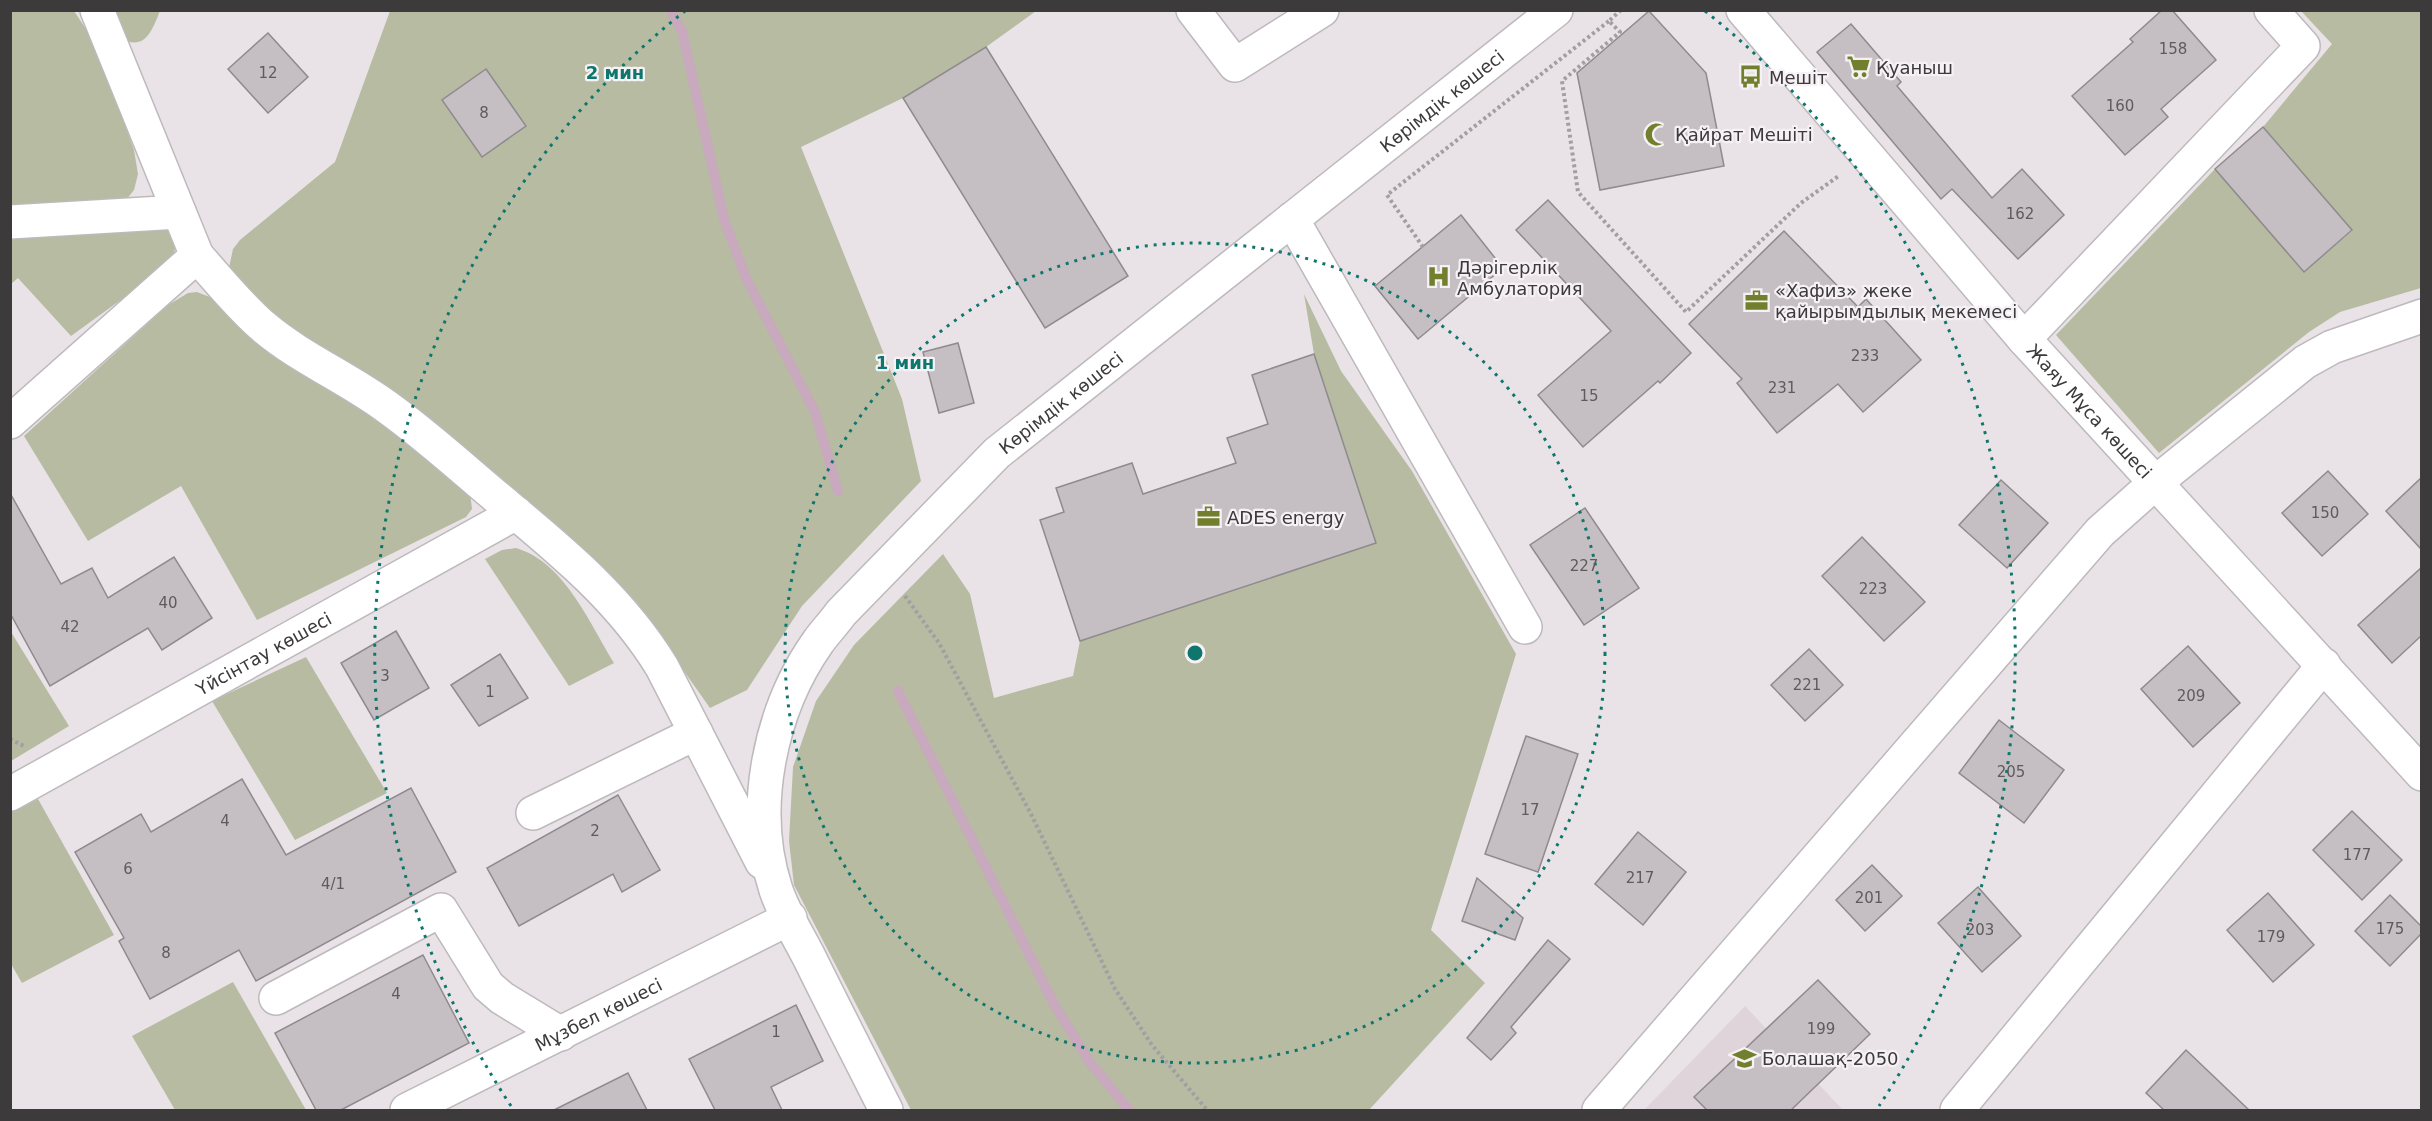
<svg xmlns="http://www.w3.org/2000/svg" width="2432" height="1121" viewBox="0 0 2432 1121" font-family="'DejaVu Sans',sans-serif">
	<rect width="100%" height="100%" fill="#e9e3e7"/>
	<path fill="#e0d4db" d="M1745,1006L1843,1110H1644Z"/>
	<g fill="#b6bba2">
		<path d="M10,11H74L96,44L134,150L138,174L134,190L122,205L11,213Z"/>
		<path d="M109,11H160C152,30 146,51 121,39Z"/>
		<path d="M390,11H1036L986,47L903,98L801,147L902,399L921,481L802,606L747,690L710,708L674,657L265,316L229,268L233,249L240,240L335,162Z"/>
		<path d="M2304,11H2421V288L2340,312L2309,332L2159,453L2056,335L2215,169L2304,272L2352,231L2263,127L2332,44L2302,12Z"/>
		<path d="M154,226L169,230L176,240L174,255L166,267L71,336L18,278L11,284V234Z"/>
		<path d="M197,292L220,301L375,413L470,493L472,509L466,517L257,620L181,486L88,541L24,436L168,305L188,293Z"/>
		<path d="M1304,294L1341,371L1412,471L1516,654L1431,930L1485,983L1369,1110H911L794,885L789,841L793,767L816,701L854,645L943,554L970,594L994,698L1073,676L1080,641L1375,543L1314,354Z"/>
		<path d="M516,548C564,562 589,622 614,663L569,686L485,559L502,550Z"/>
		<path d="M11,632L69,726L11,761H10Z"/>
		<path d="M306,657L387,793L295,840L212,701Z"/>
		<path d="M38,799L114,935L22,983L11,964V812Z"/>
		<path d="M233,982L306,1110H175L132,1036Z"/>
	</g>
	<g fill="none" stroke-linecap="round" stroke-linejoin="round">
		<g stroke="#c8a9bd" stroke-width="10">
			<path d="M670,10L682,31L724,219L746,278L815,412L838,491"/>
			<path d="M898,691L1054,1004L1089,1061L1129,1110"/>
		</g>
	</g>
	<g fill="#c5bfc3" stroke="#8f8a8d" stroke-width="1.5">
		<path d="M2162,10H2172L2216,60L2161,109L2168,117L2125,155L2072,96L2133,42L2130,39Z"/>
		<path d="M1649,11L1706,73L1724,166L1600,190L1577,73Z"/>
		<path d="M1851,24L1901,82L1897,86L1992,198L2022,169L2064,215L2018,259L1952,189L1941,199L1817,52Z"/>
		<path d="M268,33L308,77L268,113L228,69Z"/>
		<path d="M986,47L1128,276L1045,328L903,98Z"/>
		<path d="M486,69L526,126L482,157L442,100Z"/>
		<path d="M2263,127L2352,230L2304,272L2215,169Z"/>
		<path d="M1548,200L1691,353L1660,383L1658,381L1583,447L1538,395L1611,331L1516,230Z"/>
		<path d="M1461,215L1503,268L1418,339L1375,286Z"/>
		<path d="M1784,231L1858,307L1866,299L1921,360L1863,412L1838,384L1777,433L1737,383L1742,379L1689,324Z"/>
		<path d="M958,343L974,403L939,413L923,352Z"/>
		<path d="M1314,354L1376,543L1080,641L1040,520L1064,512L1056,488L1132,463L1143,494L1236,463L1227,438L1268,424L1252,375Z"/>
		<path d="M2328,471L2368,514L2322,556L2282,513Z"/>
		<path d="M2421,478V549L2386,511Z"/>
		<path d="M2001,480L2048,523L2007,568L1959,525Z"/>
		<path d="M10,493L61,584L92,568L108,598L174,557L212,618L162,650L148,628L50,686L10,613Z"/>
		<path d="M1585,508L1639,588L1584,625L1530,545Z"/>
		<path d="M1862,537L1925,602L1884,641L1822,576Z"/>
		<path d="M2421,568V636L2392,663L2358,625Z"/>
		<path d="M396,631L429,688L374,720L341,663Z"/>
		<path d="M2188,646L2240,703L2193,747L2141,689Z"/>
		<path d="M1809,649L1843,685L1805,721L1771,685Z"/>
		<path d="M500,654L528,698L479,726L451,685Z"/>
		<path d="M1999,720L2064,770L2024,823L1959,773Z"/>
		<path d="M1526,736L1578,754L1538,872L1485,854Z"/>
		<path d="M242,779L286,855L411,788L456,872L256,981L239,950L150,999L119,941L124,938L75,852L141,814L151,832Z"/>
		<path d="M618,795L660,870L622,892L613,874L519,926L487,868Z"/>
		<path d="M2352,811L2402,860L2362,900L2313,850Z"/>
		<path d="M1638,832L1686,872L1643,925L1595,884Z"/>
		<path d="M1872,865L1902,896L1865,931L1836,900Z"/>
		<path d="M1477,878L1523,918L1515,940L1462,921Z"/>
		<path d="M1978,887L2021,936L1982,972L1938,923Z"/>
		<path d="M2268,893L2314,945L2273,982L2227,930Z"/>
		<path d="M2390,895L2421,926V934L2390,966L2355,931Z"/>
		<path d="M1548,940L1570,959L1511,1027L1516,1033L1491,1060L1467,1038Z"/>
		<path d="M423,955L469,1043L341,1110H316L275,1033Z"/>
		<path d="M1818,980L1870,1034L1791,1110H1707L1694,1097Z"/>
		<path d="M796,1005L823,1061L771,1087L782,1110H715L689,1059Z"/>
		<path d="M2186,1050L2249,1110H2164L2146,1093Z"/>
		<path d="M628,1073L647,1110H554Z"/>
	</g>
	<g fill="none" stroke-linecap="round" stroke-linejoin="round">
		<defs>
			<g id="minor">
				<path d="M97,10L197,256"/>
				<path d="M1193,10L1235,65L1322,10"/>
				<path id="s1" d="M1743,10L2024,339L2422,774"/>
				<path d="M1292,219L1525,627"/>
				<path d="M10,222L179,212"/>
				<path d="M2024,339L2303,46L2271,10"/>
				<path d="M10,422L197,256C219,280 240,307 265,328C302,359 348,378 387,407C426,435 462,468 499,499C560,550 620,598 662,667L762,862"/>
				<path id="s2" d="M10,794L516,513"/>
				<path d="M533,813L696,733"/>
				<path d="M276,998L441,910L488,986L502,998L561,1034"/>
				<path id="s3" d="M407,1110L790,918"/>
				<path id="s4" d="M886,1110C861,1060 835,1010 810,959C799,937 784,914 776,890C749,809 770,710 818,642C825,632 834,623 841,613L997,453L1556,10"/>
				<path d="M1599,1110L2100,532L2155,483L2305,362L2332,347L2422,316"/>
				<path d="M1957,1110L2324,665"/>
			</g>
		</defs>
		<use href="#minor" stroke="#beb9bc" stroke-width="36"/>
		<g stroke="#a39ea1" stroke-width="4" stroke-dasharray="3 3" stroke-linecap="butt">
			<path d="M1621,10L1609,21L1620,32L1562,81L1578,192L1686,312L1801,203L1840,175"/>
			<path d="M1423,247L1387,195L1609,21"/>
			<path d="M905,596L939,643L1031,814L1115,989L1152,1045L1207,1110"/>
			<path d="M10,739L26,747"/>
		</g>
		<use href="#minor" stroke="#fff" stroke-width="33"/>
	</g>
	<g fill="none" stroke="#0f766e" stroke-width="3" stroke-dasharray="3 6">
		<circle cx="1195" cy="653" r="410"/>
		<path d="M511 1106A820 820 0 0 1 685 11M1705 11A820 820 0 0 1 1879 1106"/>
	</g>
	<defs>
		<symbol id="supermarket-bare" viewBox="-9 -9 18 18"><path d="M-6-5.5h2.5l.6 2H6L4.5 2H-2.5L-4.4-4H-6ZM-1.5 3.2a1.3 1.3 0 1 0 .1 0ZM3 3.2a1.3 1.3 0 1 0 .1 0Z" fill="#727f2c" stroke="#f6f1f4" stroke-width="2.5" paint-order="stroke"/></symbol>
		<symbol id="bus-bare" viewBox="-9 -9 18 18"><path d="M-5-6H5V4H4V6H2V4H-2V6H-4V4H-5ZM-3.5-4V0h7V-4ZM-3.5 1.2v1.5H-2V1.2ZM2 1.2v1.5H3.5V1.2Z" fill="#727f2c" stroke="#f6f1f4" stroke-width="2.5" paint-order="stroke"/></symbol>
		<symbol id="mosque-bare" viewBox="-9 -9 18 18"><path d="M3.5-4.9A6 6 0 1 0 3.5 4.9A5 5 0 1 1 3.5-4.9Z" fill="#727f2c" stroke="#f6f1f4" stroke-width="2.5" paint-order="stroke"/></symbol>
		<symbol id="hospital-bare" viewBox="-9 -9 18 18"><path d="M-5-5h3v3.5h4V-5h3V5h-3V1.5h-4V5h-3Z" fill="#727f2c" stroke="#f6f1f4" stroke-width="2.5" paint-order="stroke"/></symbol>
		<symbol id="office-bare" viewBox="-9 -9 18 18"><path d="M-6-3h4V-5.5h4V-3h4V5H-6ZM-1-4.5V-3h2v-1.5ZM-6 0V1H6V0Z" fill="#727f2c" stroke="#f6f1f4" stroke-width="2.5" paint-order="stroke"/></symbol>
		<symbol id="school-bare" viewBox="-9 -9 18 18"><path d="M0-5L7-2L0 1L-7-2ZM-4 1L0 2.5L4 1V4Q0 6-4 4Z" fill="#727f2c" stroke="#f6f1f4" stroke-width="2.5" paint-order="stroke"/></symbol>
	</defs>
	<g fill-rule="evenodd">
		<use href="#supermarket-bare" x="1842" y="50" width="33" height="33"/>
		<use href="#bus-bare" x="1734" y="60" width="33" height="33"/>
		<use href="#mosque-bare" x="1640" y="118" width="33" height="33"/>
		<use href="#hospital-bare" x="1422" y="260" width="33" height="33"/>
		<use href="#office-bare" x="1740" y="284" width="33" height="33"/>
		<use href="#office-bare" x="1192" y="500" width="33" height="33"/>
		<use href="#school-bare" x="1728" y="1042" width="33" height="33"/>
	</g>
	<g text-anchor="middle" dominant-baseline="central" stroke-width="4.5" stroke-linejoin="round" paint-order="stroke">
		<g font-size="15" fill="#5e5b5d">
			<text x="2173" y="49">158</text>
			<text x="268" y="73">12</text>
			<text x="2120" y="106">160</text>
			<text x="484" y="113">8</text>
			<text x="2020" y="214">162</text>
			<text x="1865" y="356">233</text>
			<text x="1782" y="388">231</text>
			<text x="1589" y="396">15</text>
			<text x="2325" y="513">150</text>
			<text x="1584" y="566">227</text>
			<text x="1873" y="589">223</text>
			<text x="168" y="603">40</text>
			<text x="70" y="627">42</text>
			<text x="385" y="676">3</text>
			<text x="1807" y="685">221</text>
			<text x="490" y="692">1</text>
			<text x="2191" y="696">209</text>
			<text x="2011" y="772">205</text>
			<text x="1530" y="810">17</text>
			<text x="225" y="821">4</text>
			<text x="595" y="831">2</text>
			<text x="2357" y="855">177</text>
			<text x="128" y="869">6</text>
			<text x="1640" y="878">217</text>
			<text x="333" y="884">4/1</text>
			<text x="1869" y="898">201</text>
			<text x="2390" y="929">175</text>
			<text x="1980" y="930">203</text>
			<text x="2271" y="937">179</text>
			<text x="166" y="953">8</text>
			<text x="396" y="994">4</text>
			<text x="1821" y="1029">199</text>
			<text x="776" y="1032">1</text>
		</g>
		<g font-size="18" fill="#3c3a3b" stroke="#f6f1f4" text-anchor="start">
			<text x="1876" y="67">Қуаныш</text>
			<text x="1769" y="77">Мешіт</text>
			<text x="1675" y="134">Қайрат Мешіті</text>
			<text x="1457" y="267">Дәрігерлік<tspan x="1457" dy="21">Амбулатория</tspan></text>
			<text x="1775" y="290">«Хафиз» жеке<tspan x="1775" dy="21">қайырымдылық мекемесі</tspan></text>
			<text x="1227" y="517">ADES energy</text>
			<text x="1762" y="1058">Болашақ-2050</text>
		</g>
		<g font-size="18" fill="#3c3a3b" stroke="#f6f1f4">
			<text stroke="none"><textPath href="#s4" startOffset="1334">Көрімдік көшесі</textPath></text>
			<text stroke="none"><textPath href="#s4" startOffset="848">Көрімдік көшесі</textPath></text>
			<text stroke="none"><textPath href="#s1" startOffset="530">Жаяу Мұса көшесі</textPath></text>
			<text stroke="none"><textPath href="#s2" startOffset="290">Үйсінтау көшесі</textPath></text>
			<text stroke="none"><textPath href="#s3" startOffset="214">Мұзбел көшесі</textPath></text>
		</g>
	</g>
	<circle cx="1195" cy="653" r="9" fill="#0f766e" stroke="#f6f1f4" stroke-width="3"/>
	<g font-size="18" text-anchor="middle" font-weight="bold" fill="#0f766e" stroke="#f6f1f4" stroke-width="4.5" stroke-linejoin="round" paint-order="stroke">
		<text x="615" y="79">2 мин</text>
		<text x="905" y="369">1 мин</text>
	</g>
	<rect width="2432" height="1121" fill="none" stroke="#3c3a3b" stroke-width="24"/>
</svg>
